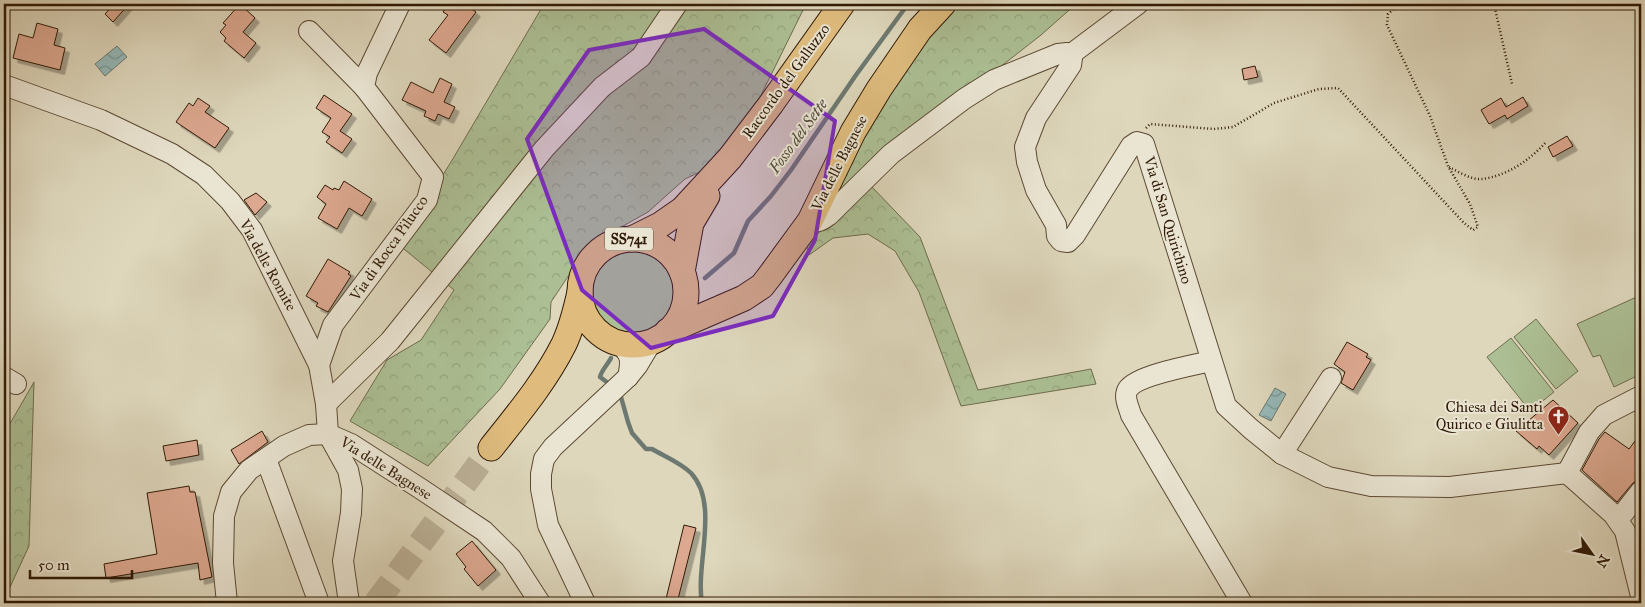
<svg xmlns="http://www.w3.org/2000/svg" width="1645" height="607" viewBox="0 0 1645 607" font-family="'IM FELL Great Primer',serif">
	<defs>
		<pattern id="forest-crowns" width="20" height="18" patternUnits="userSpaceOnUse" patternTransform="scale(1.25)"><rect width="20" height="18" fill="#acbf94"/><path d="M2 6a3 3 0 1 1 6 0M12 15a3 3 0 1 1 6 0" fill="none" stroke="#94a47e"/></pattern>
		<pattern id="water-waves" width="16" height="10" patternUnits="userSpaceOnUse" patternTransform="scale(1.25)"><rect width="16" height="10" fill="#95b8b8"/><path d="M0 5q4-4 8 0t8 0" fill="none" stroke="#7a9594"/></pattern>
		<filter id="shadow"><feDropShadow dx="4.5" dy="4.5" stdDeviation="0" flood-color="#0004"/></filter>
	</defs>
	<rect width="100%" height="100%" fill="#ded7bc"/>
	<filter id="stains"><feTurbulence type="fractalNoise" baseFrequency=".004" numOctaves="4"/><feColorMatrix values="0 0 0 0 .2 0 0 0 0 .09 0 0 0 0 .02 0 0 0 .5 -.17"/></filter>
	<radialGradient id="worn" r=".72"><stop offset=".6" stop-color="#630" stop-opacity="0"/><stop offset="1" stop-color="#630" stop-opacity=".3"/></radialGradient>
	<g fill="#acbf94" stroke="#6e6c4c">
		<circle cx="633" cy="292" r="44"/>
		<path d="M1641,295V374L1614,387L1600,355L1593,357L1577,324Z"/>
		<path d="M1536,319L1578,371L1556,389L1514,337Z"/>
		<path d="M1511,338L1554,392L1530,411L1487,357Z"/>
	</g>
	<g fill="url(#forest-crowns)" stroke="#6e6c4c">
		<path d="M544,4H806L730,158L685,179L648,212L589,245L551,302L550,319L500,389L428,466L350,421L387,360L421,340L454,290L399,245L451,162Z"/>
		<path d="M953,4H1076L1041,35L995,71L946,100L866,171L872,187L920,237L978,390L1091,369L1096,384L961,406L919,292L895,251L868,234L833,238L809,255L806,244L824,228L827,197L908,63Z"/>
		<path d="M34,382L29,546L4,600V434Z"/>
	</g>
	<g fill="url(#water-waves)" stroke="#6d7970">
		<path d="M117,46L127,57L105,76L95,64Z"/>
		<path d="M1275,388L1286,394L1271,421L1259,415Z"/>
	</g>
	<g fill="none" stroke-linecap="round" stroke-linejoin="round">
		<g stroke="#6d7970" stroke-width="4.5">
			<path d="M705,278L734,253L748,221L771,196L791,170L856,75L908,4"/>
			<path d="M611,358C608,364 601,371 600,377L612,386"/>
			<path d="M618,394L621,397L628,422L632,433L646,449H652C664,456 681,463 691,473C720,504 695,565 702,603"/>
		</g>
	</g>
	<g fill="#dca890" stroke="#301a05" filter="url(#shadow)">
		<path d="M114,4H129L113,22L105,14Z"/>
		<path d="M240,4L255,18L243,32L256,43L244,58L224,41L226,38L220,32L226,25L223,23Z"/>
		<path d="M449,4H465L476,12L446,53L429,40L448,15L443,12Z"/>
		<path d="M37,23L58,29L54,45L65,48L60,70L13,58L19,34L33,38Z"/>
		<path d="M1255,66L1258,77L1244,80L1242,69Z"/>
		<path d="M440,78L452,84L444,102L455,107L449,119L438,114L435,121L424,116L426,111L402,100L411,82L433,93Z"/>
		<path d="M324,95L352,114L340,131L352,139L342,153L326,142L330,137L322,132L331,118L316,108Z"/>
		<path d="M1523,97L1528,106L1507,119L1505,115L1489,124L1481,110L1501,98L1506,107Z"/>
		<path d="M198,98L210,106L205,112L229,128L215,148L176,122L189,103L193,106Z"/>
		<path d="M1567,136L1573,146L1553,157L1548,147Z"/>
		<path d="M344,181L372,199L362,216L349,208L337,229L318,218L326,204L317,197L325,185L333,190L334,188L339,190Z"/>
		<path d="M256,193L267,202L255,215L244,200Z"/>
		<path d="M328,259L350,272L348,274L351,276L328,312L316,306L318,303L306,296Z"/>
		<path d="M1347,342L1368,354L1366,357L1371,360L1353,390L1341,383L1345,372L1334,364Z"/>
		<path d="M1553,400L1578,423L1549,455L1539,446L1537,449L1516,431Z"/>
		<path d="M262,431L268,442L239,464L231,450Z"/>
		<path d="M1605,432L1629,449L1641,433V476L1632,484L1617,502L1582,470L1599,439Z"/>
		<path d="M197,440L199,455L166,461L163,446Z"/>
		<path d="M189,486L190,492H195L212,577L200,580L198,563L106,578L104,564L157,554L147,493Z"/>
		<path d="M684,525L696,528L677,603H665Z"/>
		<path d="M472,541L496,570L478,586L464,569L466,567L456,554Z"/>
	</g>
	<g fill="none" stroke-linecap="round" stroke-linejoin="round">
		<path stroke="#bbb197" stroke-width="25" stroke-dasharray="25 12" stroke-linecap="butt" d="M376,603L491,448"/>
		<defs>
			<g id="minor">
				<path d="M309,31L364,87"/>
				<path d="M1070,55L1138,4"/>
				<path d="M4,85L101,120L172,154L204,175L230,201L252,230L319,365L326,404L328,434L348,470L352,489L351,513L343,561L349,603"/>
				<path d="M810,221C819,223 822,220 829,215L891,154L964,99L994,80L1058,54L1067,53L1072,58L1071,65L1036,118L1025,147L1027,162L1036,190L1056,225L1057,236L1061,241L1068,242L1075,235L1131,146L1137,142L1144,144L1226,406L1251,429L1282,454L1328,477L1371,486L1450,487L1567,473L1613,514L1625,531L1641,596"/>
				<path d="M618,342C631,355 632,359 628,377"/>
				<path d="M1211,361C1194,365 1137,375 1128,389C1123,397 1129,407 1131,415L1242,603"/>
				<path d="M319,365L333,325L427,200L433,177L364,87L367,73L400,4"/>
				<path d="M4,377L16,384"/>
				<path d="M326,404L390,341L544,149L602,87L641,57L677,4"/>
				<path d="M1282,454L1331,378"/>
				<path d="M266,459L319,603"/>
				<path d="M1567,473L1589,432L1604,415L1641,396"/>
				<path d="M1618,520L1641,491"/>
				<path d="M227,603L223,563L224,516L231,492L249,470L284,446L309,435L328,434L351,444L421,489L484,531L511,558L540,603"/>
				<path d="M585,603L548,525L541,489V474L544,459L553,447L628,377L637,366L652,341"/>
			</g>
			<g id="major">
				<path d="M632,239L660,225L683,209L730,158L771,104L842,4"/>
				<circle cx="633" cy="292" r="53"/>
				<path d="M682,272L691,223L707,196"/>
				<path d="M668,331L744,298L762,286L769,277L810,221L853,132L879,89L920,29L943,4"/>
				<path d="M491,448C517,415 545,382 564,344C572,327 576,310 580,292"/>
			</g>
		</defs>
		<use href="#minor" stroke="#5c4933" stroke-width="22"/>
		<use href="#major" stroke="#301a05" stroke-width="27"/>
		<g stroke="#301a05" stroke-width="2.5" stroke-dasharray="1 2.5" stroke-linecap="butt">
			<path d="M1494,4L1512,84"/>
			<path d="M1146,128L1150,124L1214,129L1233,127L1274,103L1319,89L1338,88L1464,223L1473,230L1478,227L1470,204L1448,166L1430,116L1387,25L1388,14L1398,5L1407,4"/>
			<path d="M1449,167C1459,172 1471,180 1482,179C1507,176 1530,160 1546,142"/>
		</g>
		<use href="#minor" stroke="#eae5d3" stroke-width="20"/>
		<use href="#major" stroke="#dfbc7e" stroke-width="25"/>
	</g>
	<path fill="#7b2cbf" fill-opacity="0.2" stroke="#7b2cbf" stroke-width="4" stroke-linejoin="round" d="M704,29L835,121L815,240L773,316L651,348L582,290L527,139L589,50Z"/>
	<defs>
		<symbol id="church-pin" viewBox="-11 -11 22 30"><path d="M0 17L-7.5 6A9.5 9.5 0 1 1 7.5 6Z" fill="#8f2418" stroke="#eae5d3"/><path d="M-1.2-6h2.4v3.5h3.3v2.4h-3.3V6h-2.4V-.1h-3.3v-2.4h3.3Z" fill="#fff"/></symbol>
	</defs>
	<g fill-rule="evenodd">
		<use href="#church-pin" x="1546" y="404" width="25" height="34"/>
	</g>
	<g text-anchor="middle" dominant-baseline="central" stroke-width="4" stroke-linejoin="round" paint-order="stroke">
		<rect fill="#eae5d3" stroke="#685743" stroke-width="1" x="605" y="227.5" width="48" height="23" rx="4"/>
		<g font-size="14" font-weight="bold" fill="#301a05">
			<text x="629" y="239">SS741</text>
		</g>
		<g font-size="15" fill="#301a05" stroke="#eae5d3">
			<text transform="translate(786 81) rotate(-54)">Raccordo del Galluzzo</text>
			<text transform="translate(839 163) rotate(-63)">Via delle Bagnese</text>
			<text transform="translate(1168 220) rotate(73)">Via di San Quirichino</text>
			<text transform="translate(389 248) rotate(-55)">Via di Rocca Pilucco</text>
			<text transform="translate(268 265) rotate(61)">Via delle Romite</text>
			<text transform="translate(386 468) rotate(32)">Via delle Bagnese</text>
		</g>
		<g font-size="15" fill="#301a05" stroke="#eae5d3" text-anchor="end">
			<text x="1543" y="407">Chiesa dei Santi<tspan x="1543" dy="17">Quirico e Giulitta</tspan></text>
		</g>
		<g font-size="16" font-style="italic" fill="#4e493b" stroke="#eae5d3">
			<text transform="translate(798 136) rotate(-54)">Fosso del Sette</text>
		</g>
	</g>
	<rect width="1645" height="607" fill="none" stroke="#ded7bc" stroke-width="20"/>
	<rect x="5" y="5" width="1635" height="597" fill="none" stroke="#301a05" stroke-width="2.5"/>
	<rect x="10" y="10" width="1625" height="587" fill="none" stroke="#301a05"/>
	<g transform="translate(1592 554) rotate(123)" stroke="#eae5d3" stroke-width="4" paint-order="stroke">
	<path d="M0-4L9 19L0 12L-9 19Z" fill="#301a05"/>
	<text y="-8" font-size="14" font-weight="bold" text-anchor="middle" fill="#301a05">N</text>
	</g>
	<path d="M30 570v8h102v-8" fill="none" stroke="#301a05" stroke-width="2.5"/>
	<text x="38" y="570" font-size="15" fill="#301a05" stroke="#eae5d3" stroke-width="4" paint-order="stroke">50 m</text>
	<rect width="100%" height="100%" filter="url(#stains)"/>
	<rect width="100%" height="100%" fill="url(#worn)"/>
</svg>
